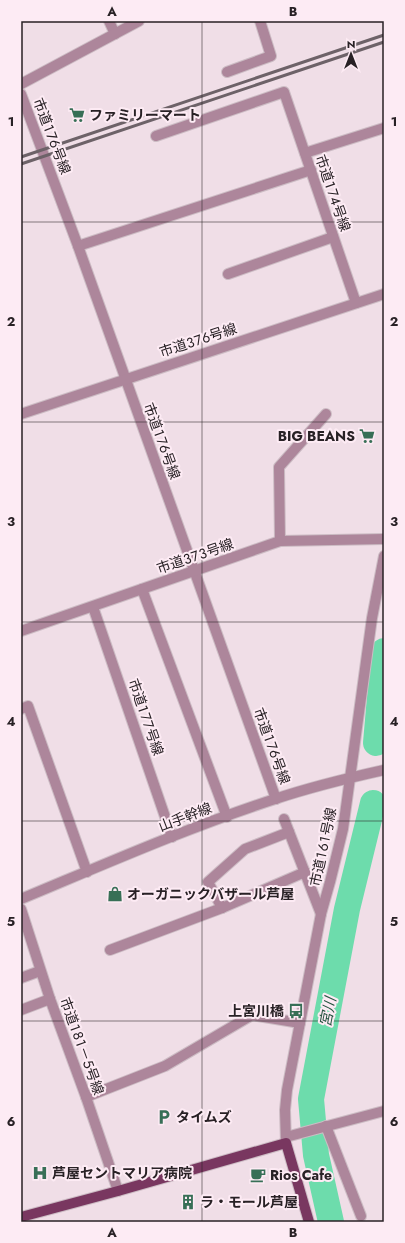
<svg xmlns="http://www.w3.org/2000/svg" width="405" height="1243" viewBox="0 0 405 1243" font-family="Jost,'Noto Sans JP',sans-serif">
	<rect width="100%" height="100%" fill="#f0dee7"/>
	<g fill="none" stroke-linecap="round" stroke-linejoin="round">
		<g stroke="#6ddcac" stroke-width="26">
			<path d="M376,743L384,651"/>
			<path d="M331,1222L316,1155L311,1099L347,909L373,803"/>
		</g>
		<defs>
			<g id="minor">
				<path d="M109,21L115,34"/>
				<path d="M227,72L271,56L260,21"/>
				<path d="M21,84L139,21"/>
				<path d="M21,94L78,246L276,799"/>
				<path d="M156,136L284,92L356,303"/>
				<path d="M305,153L384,128"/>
				<path d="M78,246L311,170"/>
				<path d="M228,274L333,237"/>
				<path d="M21,414L384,294"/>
				<path d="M280,541L279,467L326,414"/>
				<path d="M142,589L227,817"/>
				<path d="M93,607L172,837"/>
				<path d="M21,631L280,541L384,539"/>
				<path d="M21,709L28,706L87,872"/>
				<path d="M284,819L321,914"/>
				<path d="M21,899C105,864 189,827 275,799C311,787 348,778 384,770"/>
				<path d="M222,908L208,882L245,849L289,832"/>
				<path d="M21,909L50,999L86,1097L118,1191"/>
				<path d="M110,950L222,908L305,872"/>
				<path d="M21,978L40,971"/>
				<path d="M21,1010L50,999"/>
				<path d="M86,1097L165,1066L252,1015L300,1023"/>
				<path d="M326,1126L361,1216"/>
				<path d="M286,1137L384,1111"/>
				<path d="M286,1143L285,1110L287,1090L321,914L330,882L343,829L372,618L384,556"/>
			</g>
			<path id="major" d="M21,1217L118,1191L286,1143L309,1222"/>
		</defs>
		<use href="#minor" stroke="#ccbcc4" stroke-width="12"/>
		<use href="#major" stroke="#ccbcc4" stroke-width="12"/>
		<use href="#minor" stroke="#ad869b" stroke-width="10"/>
		<use href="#major" stroke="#793760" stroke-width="10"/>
		<g stroke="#6d6268" stroke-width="3">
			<path d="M21,157L384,35"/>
			<path d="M21,164L384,42"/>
		</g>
	</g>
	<path fill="none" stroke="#282125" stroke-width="1" stroke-opacity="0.55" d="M202,21V1222M21,222H384M21,422H384M21,622H384M21,821H384M21,1021H384"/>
	<defs>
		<symbol id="supermarket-bare" viewBox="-9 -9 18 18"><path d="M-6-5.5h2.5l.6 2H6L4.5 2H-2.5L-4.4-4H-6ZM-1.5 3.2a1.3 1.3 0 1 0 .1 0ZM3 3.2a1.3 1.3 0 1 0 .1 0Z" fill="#376f56" stroke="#fdebf4" stroke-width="2.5" paint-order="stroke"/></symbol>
		<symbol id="shop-bare" viewBox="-9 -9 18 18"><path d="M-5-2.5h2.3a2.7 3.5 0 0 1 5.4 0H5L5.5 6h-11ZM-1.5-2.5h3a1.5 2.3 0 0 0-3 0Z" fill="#376f56" stroke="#fdebf4" stroke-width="2.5" paint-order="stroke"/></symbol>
		<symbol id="bus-bare" viewBox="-9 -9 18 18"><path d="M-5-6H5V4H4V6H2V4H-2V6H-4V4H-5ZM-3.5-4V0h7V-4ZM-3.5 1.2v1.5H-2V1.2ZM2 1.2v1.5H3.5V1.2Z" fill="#376f56" stroke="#fdebf4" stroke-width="2.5" paint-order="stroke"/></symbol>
		<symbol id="parking-bare" viewBox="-9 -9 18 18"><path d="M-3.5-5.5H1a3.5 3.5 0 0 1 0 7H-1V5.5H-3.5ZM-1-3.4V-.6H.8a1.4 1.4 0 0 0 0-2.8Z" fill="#376f56" stroke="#fdebf4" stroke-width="2.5" paint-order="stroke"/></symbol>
		<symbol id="hospital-bare" viewBox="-9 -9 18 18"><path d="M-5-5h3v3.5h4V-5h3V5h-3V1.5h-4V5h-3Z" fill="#376f56" stroke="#fdebf4" stroke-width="2.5" paint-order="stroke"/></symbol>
		<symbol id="cafe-bare" viewBox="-9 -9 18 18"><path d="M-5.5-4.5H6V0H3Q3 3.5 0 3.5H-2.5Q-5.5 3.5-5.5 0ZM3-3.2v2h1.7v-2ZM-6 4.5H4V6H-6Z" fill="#376f56" stroke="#fdebf4" stroke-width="2.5" paint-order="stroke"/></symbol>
		<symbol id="building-bare" viewBox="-9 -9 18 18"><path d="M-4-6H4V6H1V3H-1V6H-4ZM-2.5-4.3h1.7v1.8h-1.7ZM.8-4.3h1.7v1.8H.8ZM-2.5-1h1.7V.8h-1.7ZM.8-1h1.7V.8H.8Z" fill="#376f56" stroke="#fdebf4" stroke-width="2.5" paint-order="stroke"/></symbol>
	</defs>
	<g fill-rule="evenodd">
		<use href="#supermarket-bare" x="66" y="104" width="22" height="22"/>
		<use href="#supermarket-bare" x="356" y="425" width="22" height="22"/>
		<use href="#shop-bare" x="104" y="883" width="22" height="22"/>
		<use href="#bus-bare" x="285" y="1000" width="22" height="22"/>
		<use href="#parking-bare" x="153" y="1106" width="22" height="22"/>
		<use href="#hospital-bare" x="29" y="1162" width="22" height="22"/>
		<use href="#cafe-bare" x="247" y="1164" width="22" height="22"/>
		<use href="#building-bare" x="177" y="1191" width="22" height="22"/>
	</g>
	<g text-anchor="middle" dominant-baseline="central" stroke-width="4" stroke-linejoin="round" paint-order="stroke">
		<g font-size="14" font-weight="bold" fill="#282125" stroke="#fdebf4" text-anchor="start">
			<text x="89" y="115">ファミリーマート</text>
			<text x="355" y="436" text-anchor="end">BIG BEANS</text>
			<text x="127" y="894">オーガニックバザール芦屋</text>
			<text x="284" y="1011" text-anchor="end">上宮川橋</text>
			<text x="176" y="1117">タイムズ</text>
			<text x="52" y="1173">芦屋セントマリア病院</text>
			<text x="270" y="1175">Rios Cafe</text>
			<text x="200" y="1202">ラ・モール芦屋</text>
		</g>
		<g font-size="14" fill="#282125" stroke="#fdebf4">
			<text transform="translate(52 136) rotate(69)">市道１７６号線</text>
			<text transform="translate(333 193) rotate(71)">市道１７４号線</text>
			<text transform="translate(198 340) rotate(-18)">市道３７６号線</text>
			<text transform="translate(162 441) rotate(70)">市道１７６号線</text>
			<text transform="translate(195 556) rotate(-19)">市道３７３号線</text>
			<text transform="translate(146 717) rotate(71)">市道１７７号線</text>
			<text transform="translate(272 746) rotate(70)">市道１７６号線</text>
			<text transform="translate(185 817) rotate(-21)">山手幹線</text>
			<text transform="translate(323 847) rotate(-78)">市道１６１号線</text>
			<text transform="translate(82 1046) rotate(70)">市道１８１－５号線</text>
		</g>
		<g font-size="15" font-style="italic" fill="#275541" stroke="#fdebf4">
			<text transform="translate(328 1012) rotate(-79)">宮川</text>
		</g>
	</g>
	<rect width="405" height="1243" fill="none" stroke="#fdebf4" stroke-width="44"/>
	<g transform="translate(351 54)" stroke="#fdebf4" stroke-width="3" paint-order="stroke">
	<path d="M0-3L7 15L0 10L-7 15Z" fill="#282125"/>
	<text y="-6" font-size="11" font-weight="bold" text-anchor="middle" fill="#282125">N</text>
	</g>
	<rect x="22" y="22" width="361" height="1199" fill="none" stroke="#282125" stroke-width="1.5"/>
	<g font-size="13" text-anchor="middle" font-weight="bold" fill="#282125">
		<text x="112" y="16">A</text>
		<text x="293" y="16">B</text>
		<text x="11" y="126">1</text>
		<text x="394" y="126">1</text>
		<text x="11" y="326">2</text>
		<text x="394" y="326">2</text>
		<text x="11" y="526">3</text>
		<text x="394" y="526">3</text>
		<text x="11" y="726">4</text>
		<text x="394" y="726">4</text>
		<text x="11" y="926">5</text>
		<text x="394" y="926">5</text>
		<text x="11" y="1126">6</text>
		<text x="394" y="1126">6</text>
		<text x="112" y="1237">A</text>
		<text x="293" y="1237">B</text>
	</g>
</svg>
